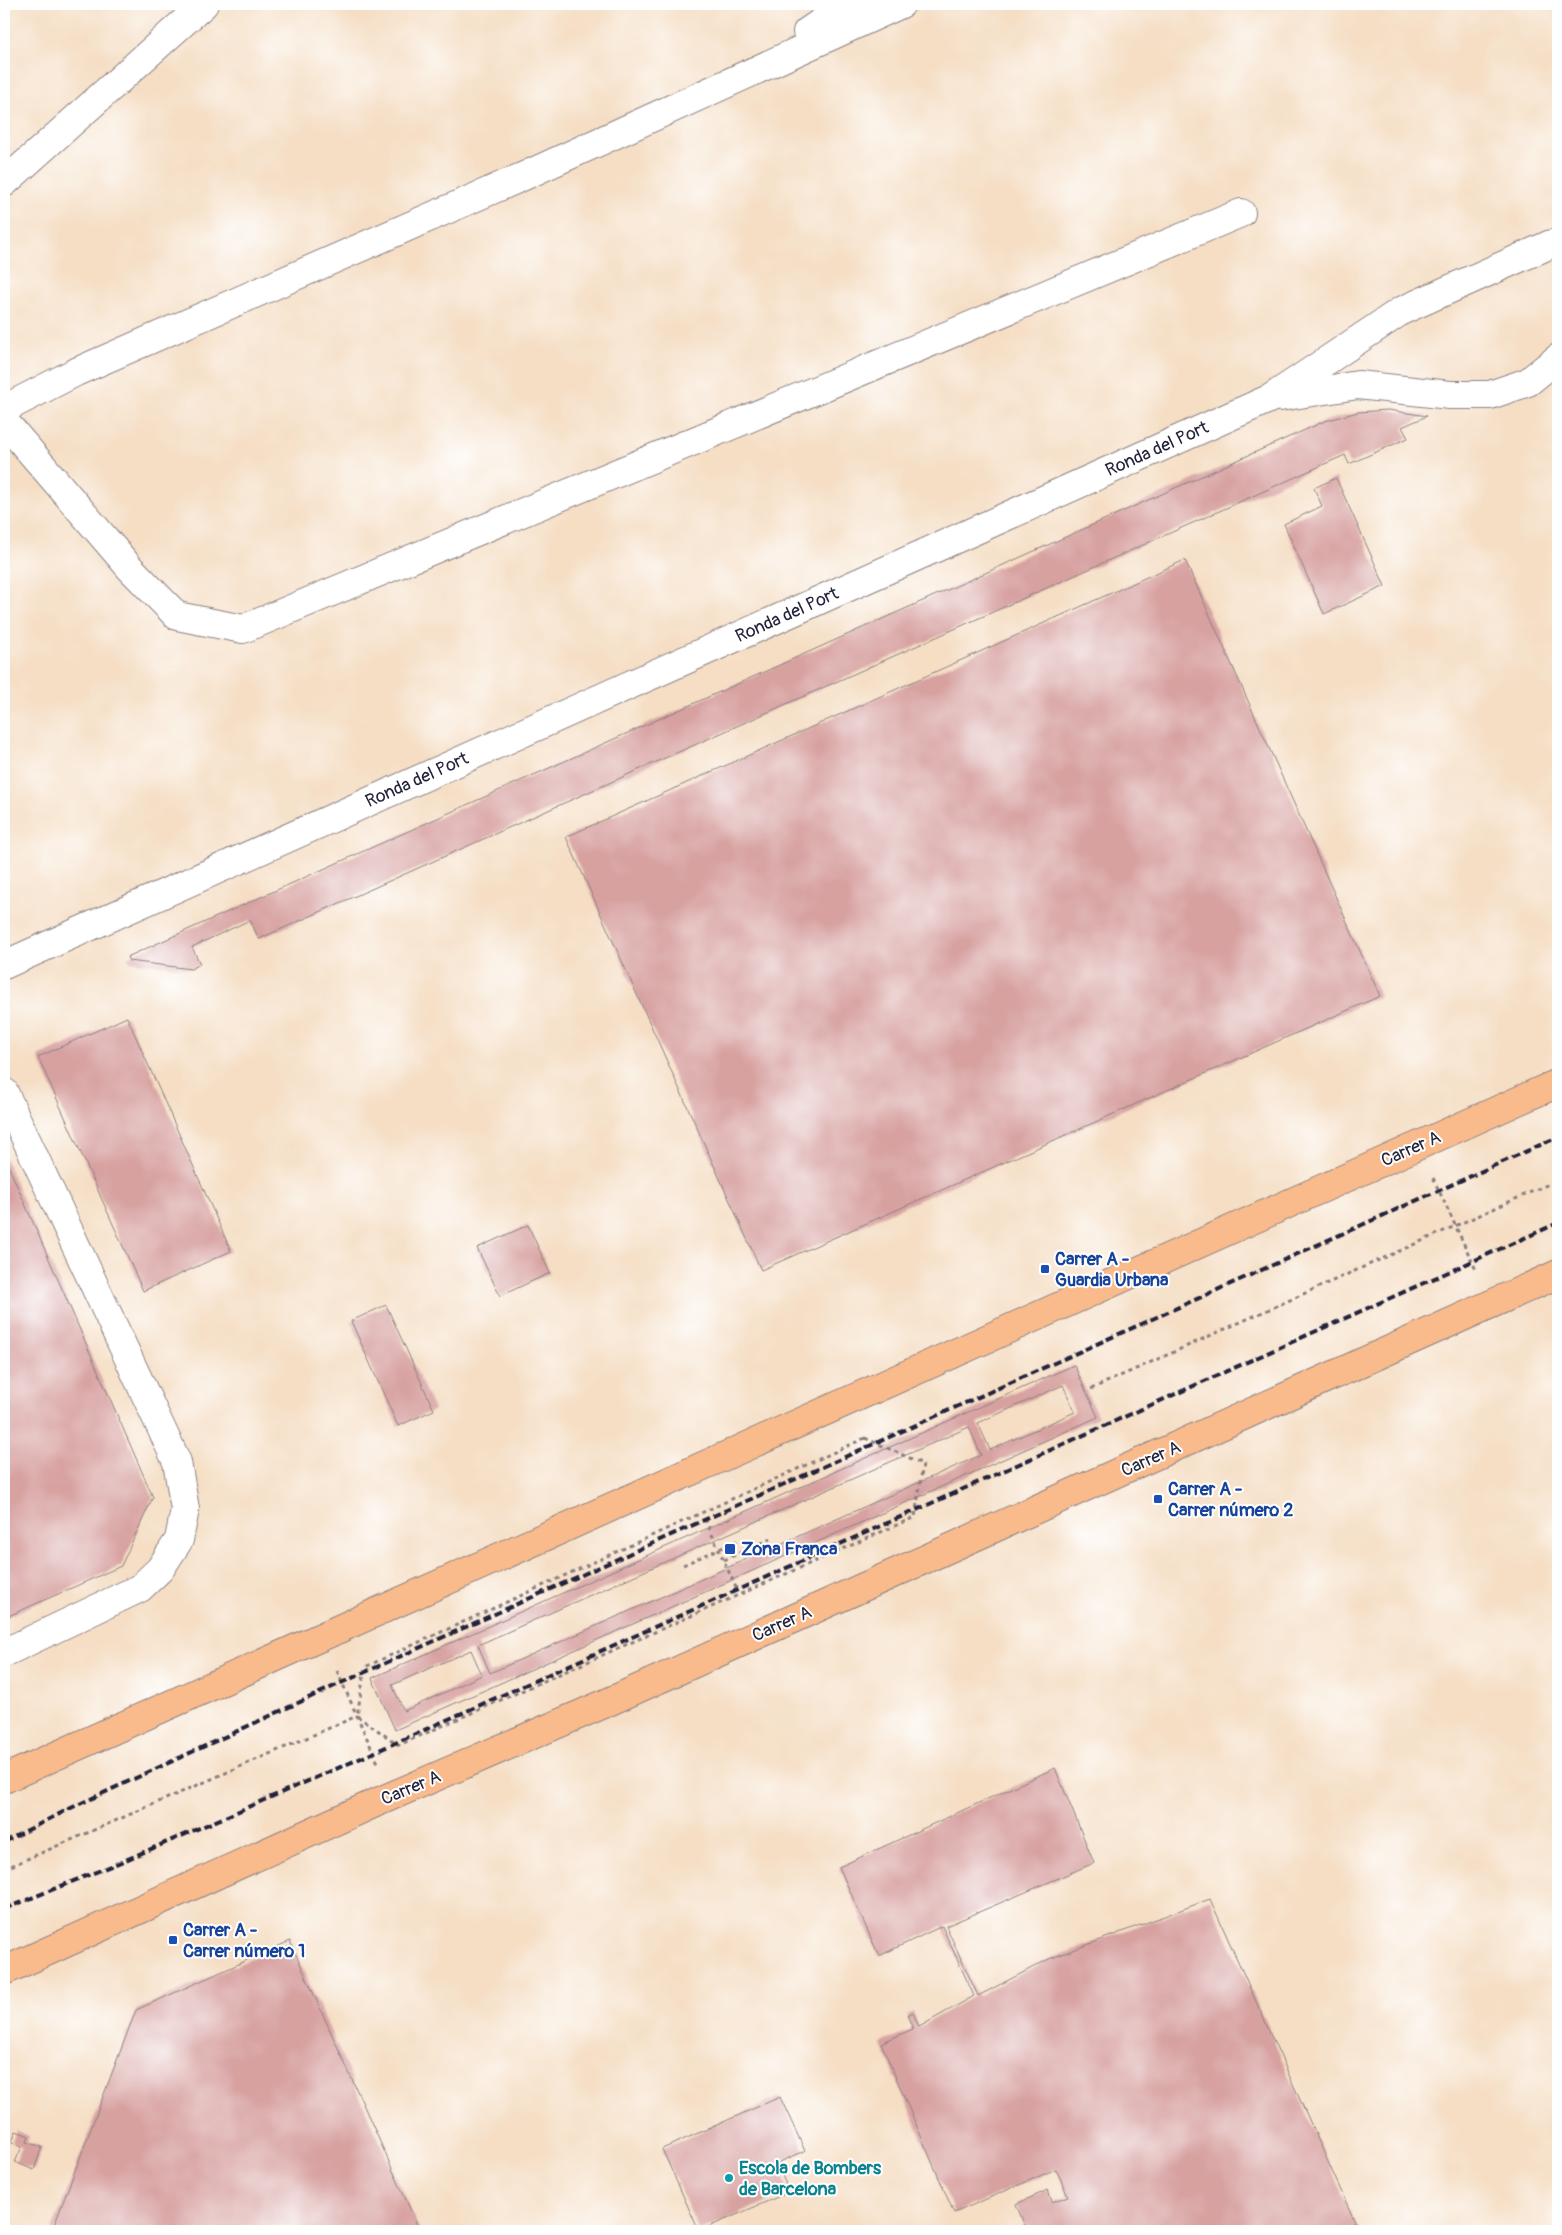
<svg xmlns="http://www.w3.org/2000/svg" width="1562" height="2235" viewBox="0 0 1562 2235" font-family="Pangolin,sans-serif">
	<rect width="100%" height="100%" fill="#fff"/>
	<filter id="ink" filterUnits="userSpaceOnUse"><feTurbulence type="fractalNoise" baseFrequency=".02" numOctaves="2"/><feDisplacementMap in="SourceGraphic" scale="10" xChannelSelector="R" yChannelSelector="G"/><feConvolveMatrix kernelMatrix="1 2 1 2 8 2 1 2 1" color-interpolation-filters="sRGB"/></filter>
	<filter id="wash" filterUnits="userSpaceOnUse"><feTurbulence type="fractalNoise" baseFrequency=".0096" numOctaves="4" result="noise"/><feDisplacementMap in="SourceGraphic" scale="20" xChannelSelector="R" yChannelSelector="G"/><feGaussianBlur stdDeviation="1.12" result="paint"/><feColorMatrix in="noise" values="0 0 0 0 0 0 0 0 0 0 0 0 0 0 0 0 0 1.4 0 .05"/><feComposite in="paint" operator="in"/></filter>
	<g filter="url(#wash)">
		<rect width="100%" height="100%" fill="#f5dec4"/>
		<g id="blocks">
			<g fill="#d7a1a0" fill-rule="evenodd">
				<path d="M1388,410L1427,416L1402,427L1408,438L1349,464L1345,455L259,939L250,920L192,947L200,964L191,969L129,961L127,957L1325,421L1358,412Z"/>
				<path d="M1336,478L1385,586L1324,614L1284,524L1322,506L1314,488Z"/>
				<path d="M1185,560L1380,996L761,1270L566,837Z"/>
				<path d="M127,1017L231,1251L143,1291L38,1057Z"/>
				<path d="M4,1156L153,1497L121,1566L4,1618Z"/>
				<path d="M528,1225L550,1273L500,1296L477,1248Z"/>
				<path d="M386,1305L434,1410L398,1426L351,1321Z"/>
				<path d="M1074,1365L1098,1417L395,1730L372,1678ZM1063,1385L1075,1412L990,1450L978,1423ZM969,1427L981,1455L490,1673L478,1645ZM471,1650L482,1675L404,1711L392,1685Z"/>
				<path d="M1055,1768L1094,1863L946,1926L978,1996L1049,1959L1210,1899L1359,2231H1045L1044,2228L1036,2231H1027L1016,2204L1048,2190L1052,2202L1068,2196L1056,2169L954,2213L881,2043L913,2029L907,2015L913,2012L919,2027L974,1996L942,1926L879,1956L839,1867Z"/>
				<path d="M290,1941L420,2231H52L136,2010Z"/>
				<path d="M780,2097L805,2151L777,2163L789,2192L699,2231L662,2149Z"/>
				<path d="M16,2131L29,2136L27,2142L42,2147L34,2170L15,2162L22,2147L12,2142Z"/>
			</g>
		</g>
	</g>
	<g filter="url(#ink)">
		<use href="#blocks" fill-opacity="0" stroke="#8c8080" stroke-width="1"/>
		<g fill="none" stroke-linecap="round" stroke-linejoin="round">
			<defs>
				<g id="minor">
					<path d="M807,32L848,4"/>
					<path d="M4,183L204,4"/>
					<path d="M1280,397L1358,385L1450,395H1490L1528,382L1558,358"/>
					<path d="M4,409L76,372L524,176L901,4"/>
					<path d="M4,421L130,568L177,616L243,629L1241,213"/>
					<path d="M4,965L1271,398L1401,311L1551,244L1558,243"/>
					<path d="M4,1092L177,1462L185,1509L179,1540L160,1569L140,1588L4,1653"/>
				</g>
				<g id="major">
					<path d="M4,1779L1558,1083"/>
					<path d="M4,1971L373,1804L604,1704L1558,1274"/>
				</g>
			</defs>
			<use href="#minor" stroke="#8c8080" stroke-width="30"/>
			<use href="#major" stroke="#8c8080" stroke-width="30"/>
			<g stroke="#8c8080" stroke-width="3" stroke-dasharray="4 4" stroke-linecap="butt">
				<path d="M1433,1178L1477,1272"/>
				<path d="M1091,1389L1558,1180"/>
				<path d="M865,1438L923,1464L915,1517L399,1745L357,1716L365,1667Z"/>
				<path d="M705,1519L737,1590"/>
				<path d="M724,1560L771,1539"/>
				<path d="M683,1565L737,1541"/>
				<path d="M337,1671L378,1763"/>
				<path d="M4,1869L357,1716"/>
			</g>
			<use href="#minor" stroke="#fff" stroke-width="28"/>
			<use href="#major" stroke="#fabb8c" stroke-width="28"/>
			<g stroke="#22223b" stroke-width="4" stroke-dasharray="8 4" stroke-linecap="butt">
				<path d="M4,1842L71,1808L341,1683L1558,1137"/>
				<path d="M4,1909L121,1862L375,1752L1558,1223"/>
			</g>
		</g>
	</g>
	<g fill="#1a4fb4" stroke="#fff" stroke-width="2">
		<rect x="1040" y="1264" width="10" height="10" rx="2.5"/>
		<rect x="1153" y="1494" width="10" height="10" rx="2.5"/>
		<rect x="724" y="1543" width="12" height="12" rx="2.5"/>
		<rect x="168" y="1935" width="10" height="10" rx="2.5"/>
	</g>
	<circle fill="#0f9aa8" stroke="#fff" stroke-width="2" cx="729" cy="2178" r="5"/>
	<g text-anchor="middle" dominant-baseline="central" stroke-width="4" stroke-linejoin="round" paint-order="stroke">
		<g font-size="18" fill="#22223b" stroke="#fff">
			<text transform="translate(1157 449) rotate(-24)">Ronda del Port</text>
			<text transform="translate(787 615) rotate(-24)">Ronda del Port</text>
			<text transform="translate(417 780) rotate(-24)">Ronda del Port</text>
			<text transform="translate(1411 1149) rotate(-24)">Carrer A</text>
			<text transform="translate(1151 1459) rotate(-24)">Carrer A</text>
			<text transform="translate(782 1624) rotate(-24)">Carrer A</text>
			<text transform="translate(411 1788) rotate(-23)">Carrer A</text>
		</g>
		<g font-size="18" font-weight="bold" fill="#164399" stroke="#fff" text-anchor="start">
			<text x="1055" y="1259">Carrer A -<tspan x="1055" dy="21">Guardia Urbana</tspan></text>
			<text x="1168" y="1489">Carrer A -<tspan x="1168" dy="21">Carrer número 2</tspan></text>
			<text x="741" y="1549">Zona Franca</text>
			<text x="183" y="1930">Carrer A -<tspan x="183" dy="21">Carrer número 1</tspan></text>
		</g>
		<g font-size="18" font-weight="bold" fill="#0d838f" stroke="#fff" text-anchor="start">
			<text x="739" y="2168">Escola de Bombers<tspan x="739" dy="21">de Barcelona</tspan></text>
		</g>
	</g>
	<rect width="1562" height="2235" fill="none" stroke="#fff" stroke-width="20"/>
</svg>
